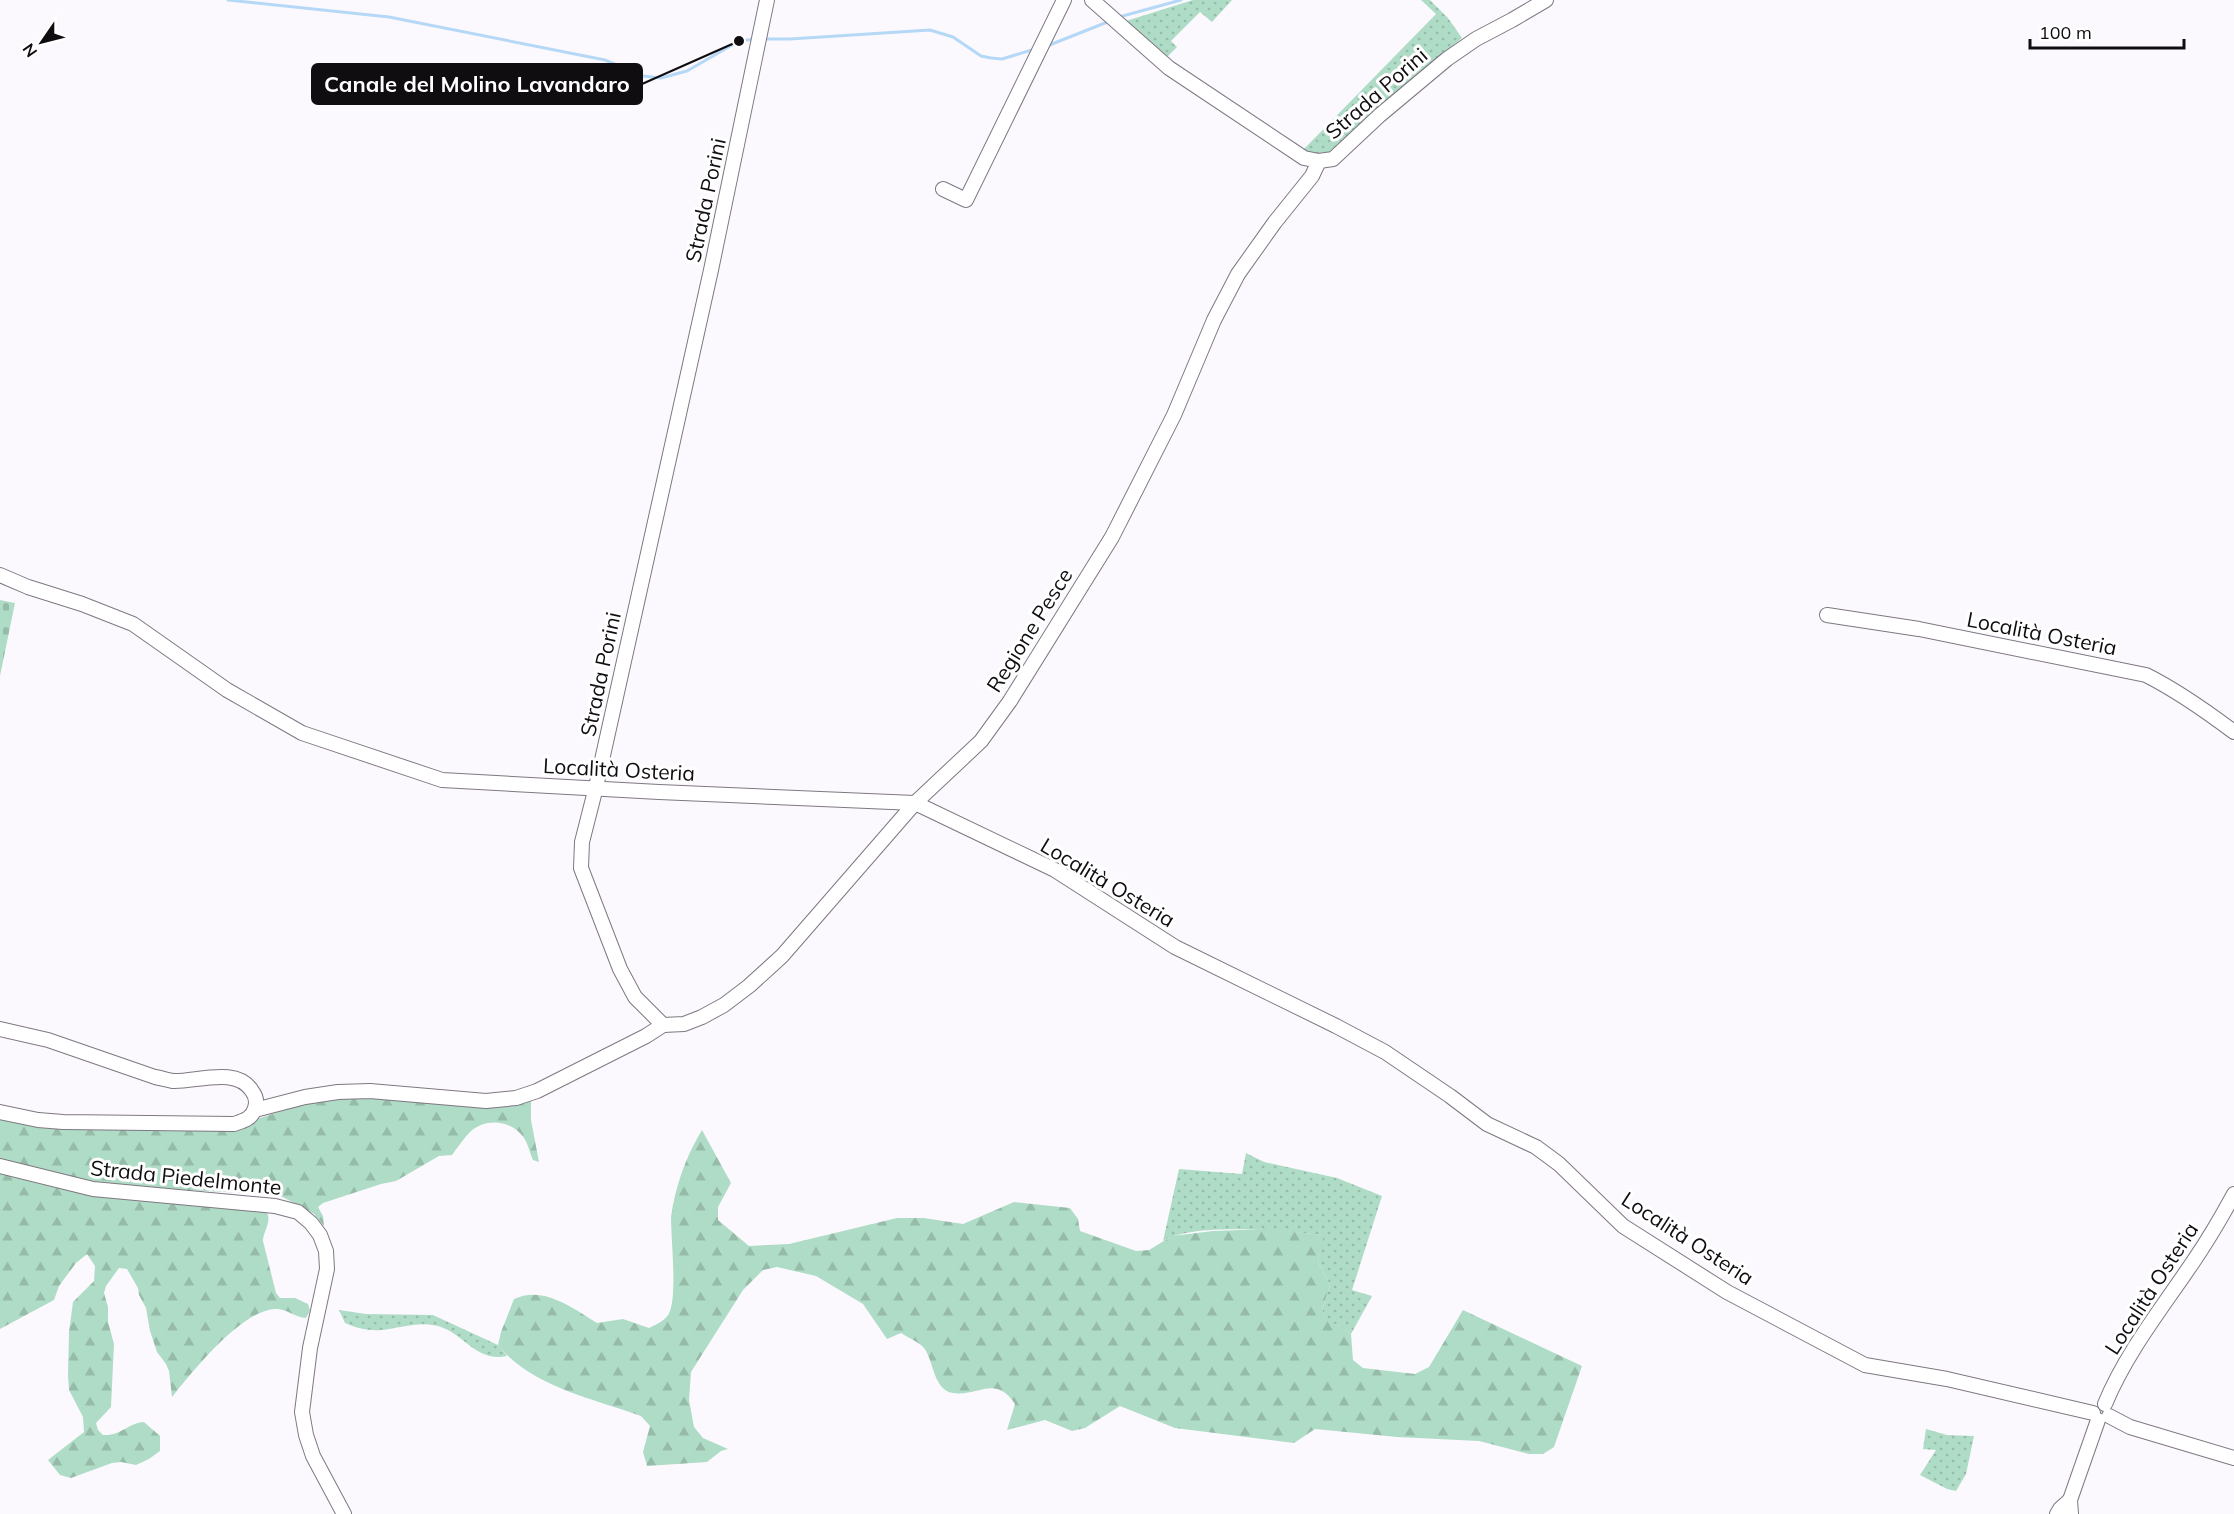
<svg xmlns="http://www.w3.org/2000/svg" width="2234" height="1514" viewBox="0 0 2234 1514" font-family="Mulish,sans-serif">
	<defs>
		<pattern id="grass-dots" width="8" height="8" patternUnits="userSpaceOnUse" patternTransform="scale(1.5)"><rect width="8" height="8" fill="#afdcc6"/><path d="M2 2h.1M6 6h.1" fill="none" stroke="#96bca9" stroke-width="1.8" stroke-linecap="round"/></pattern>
		<pattern id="forest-firs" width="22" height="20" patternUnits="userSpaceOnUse" patternTransform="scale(1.5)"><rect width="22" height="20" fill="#afdcc6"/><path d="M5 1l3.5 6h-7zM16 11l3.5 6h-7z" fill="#96bca9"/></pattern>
		<pattern id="cemetery-stones" width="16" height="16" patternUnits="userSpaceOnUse" patternTransform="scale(1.5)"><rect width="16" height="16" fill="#afdcc6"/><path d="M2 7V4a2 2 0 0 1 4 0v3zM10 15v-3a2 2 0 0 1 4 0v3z" fill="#96bca9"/></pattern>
	</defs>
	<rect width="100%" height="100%" fill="#fcf9fe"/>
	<g fill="url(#grass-dots)">
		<path d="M1193,0H1232L1212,22L1200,12L1171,41L1177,47L1167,57L1126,21Z"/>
		<path d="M1421,0H1430L1448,18L1462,38L1329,152L1310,154L1303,150L1436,14Z"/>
		<path d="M1246,1153L1264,1162L1337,1178L1382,1196L1352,1290L1372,1296L1351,1334L1328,1320L1322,1310L1330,1285L1318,1262L1323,1235C1285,1231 1195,1222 1163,1241L1179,1169L1242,1174Z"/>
		<path d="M339,1310L366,1314L433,1315L498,1345L507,1356C476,1362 466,1336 441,1327C421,1320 401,1328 381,1330C368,1331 356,1328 345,1323Z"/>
		<path d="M1926,1429L1947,1435L1974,1436L1966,1474L1956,1491L1947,1489L1920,1475L1936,1450L1923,1449Z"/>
	</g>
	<g fill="url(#forest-firs)">
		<path d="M343,1097L531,1098V1120L539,1162L533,1160C530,1153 528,1144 524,1138C512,1120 486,1117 470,1132C463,1139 458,1147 452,1155L439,1156L396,1181L381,1184L323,1203L318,1207L323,1216L324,1226L314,1214L279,1195L98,1185L0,1159V1117L105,1127L196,1130L236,1129L254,1120L312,1101Z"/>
		<path d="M702,1130L731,1183L718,1207V1220L749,1246L789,1244L897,1218H924L963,1224L1014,1202L1070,1208L1078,1219L1080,1231L1136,1251L1149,1250L1172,1236L1213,1231L1268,1229L1324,1235L1318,1262L1330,1285L1322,1310L1329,1320L1351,1334L1353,1360L1363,1368L1415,1374L1429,1367L1463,1310L1582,1366L1554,1447L1543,1454H1529L1479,1441L1397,1437L1315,1429L1294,1443L1175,1428L1120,1406L1085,1428L1072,1431L1045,1420L1007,1430L1015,1404C995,1374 979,1397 953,1393C933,1390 934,1361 924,1348C919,1342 907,1337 901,1333L887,1339L863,1304L816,1276L777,1267L763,1270L743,1290L691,1372L689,1400L694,1427L703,1438L728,1449L721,1451L707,1462L647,1466L643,1452L650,1426L641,1416C594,1399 530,1386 498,1345L501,1332L514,1299C543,1285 573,1308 597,1323L623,1319L649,1328C657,1324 667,1320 670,1311C677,1293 671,1239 671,1217C675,1187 686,1156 702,1130Z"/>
		<path d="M0,1171L93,1196L266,1211C273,1221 263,1231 263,1241L276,1293L280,1298H295L308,1304L310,1311L306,1318C294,1317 286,1308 274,1309C240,1312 193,1371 172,1397L169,1371L166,1364L157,1352L150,1331L146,1308L139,1295L138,1288L127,1269L119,1268L106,1286L104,1293L108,1307V1322L114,1344L111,1407L96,1423L98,1430L103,1435C121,1436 128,1423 144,1422L160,1436V1451L149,1459L136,1465L121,1462L112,1463L71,1478L60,1475L48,1460L84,1432L83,1417L69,1390L68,1375L69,1332L73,1302L94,1281L95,1266L87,1254L76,1263L59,1286L54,1300L0,1329Z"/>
	</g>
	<path fill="url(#cemetery-stones)" d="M0,600L15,603L0,676Z"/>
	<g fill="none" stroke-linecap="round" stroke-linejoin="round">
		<g stroke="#b5d8f7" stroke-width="3">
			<path d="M228,0L389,17L605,60L643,76L661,78L687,71L739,41L756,39"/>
			<path d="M1119,17L1181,0"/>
			<path d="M762,39H790L930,30L953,37L981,56L991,58L1002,59L1035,49"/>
			<path d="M1047,46L1110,21"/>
		</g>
		<defs>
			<g id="minor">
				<path d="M1092,0L1169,68L1304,158L1319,161L1333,159L1380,115L1447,59L1476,39L1512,20L1546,0"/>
				<path d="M943,189L966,200L1064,0"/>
				<path d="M0,575L28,587L82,604L133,624L227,690L302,733L442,780L659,792L915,803L1055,870L1175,947L1336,1026L1385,1052L1450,1096L1487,1124L1536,1147L1559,1164L1623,1226L1727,1292L1865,1365L1947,1379L2093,1413"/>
				<path d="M1827,615L1919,629L2146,675C2178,691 2206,711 2234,732"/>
				<path d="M663,1025L684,1024L702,1017L724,1005L749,986L782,956L915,803L981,741L1010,701L1112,537L1174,415L1214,320L1238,274L1275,222L1312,176L1319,161"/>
				<path d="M663,1025L635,997L620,969L581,868L582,842L596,787L711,270L767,0"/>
				<path d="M0,1029L48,1040L155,1077C161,1078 167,1080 173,1081C196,1082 237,1066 252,1091C256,1096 257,1102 255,1108C252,1119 243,1121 234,1124L63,1122L38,1120L0,1112"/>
				<path d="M255,1110L305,1097L338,1092L370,1091L486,1101L516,1098L537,1091L646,1036L663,1025"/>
				<path d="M0,1166L93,1189L275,1206L298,1212L311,1223L320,1235L326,1251L327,1269L310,1348L302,1412L306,1435L313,1456L344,1514"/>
				<path d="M2105,1404C2126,1353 2162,1308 2193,1262C2208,1240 2221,1218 2234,1194"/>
				<path d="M2109,1416L2130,1427L2234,1458"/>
				<path d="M2057,1514L2060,1509L2070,1500"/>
				<path d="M2071,1514L2070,1500L2098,1420"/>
			</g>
		</defs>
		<use href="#minor" stroke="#7f7782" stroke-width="16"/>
		<use href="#minor" stroke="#fff" stroke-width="14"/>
	</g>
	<g text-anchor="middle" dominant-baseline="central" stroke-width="6" stroke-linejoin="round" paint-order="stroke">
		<g font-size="21" fill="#100d11" stroke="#fff">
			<text transform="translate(1376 93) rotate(-41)">Strada Porini</text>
			<text transform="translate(705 200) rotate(-78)">Strada Porini</text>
			<text transform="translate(1029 630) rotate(-58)">Regione Pesce</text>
			<text transform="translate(2042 633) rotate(11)">Località Osteria</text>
			<text transform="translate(600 674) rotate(-78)">Strada Porini</text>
			<text transform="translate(619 769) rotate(3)">Località Osteria</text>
			<text transform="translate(1108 882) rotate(31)">Località Osteria</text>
			<text transform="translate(186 1177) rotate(6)">Strada Piedelmonte</text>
			<text transform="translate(1688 1238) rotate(33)">Località Osteria</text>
			<text transform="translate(2151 1288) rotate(-57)">Località Osteria</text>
		</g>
	</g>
	<path fill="none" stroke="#100d11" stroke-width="2" d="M739 41L642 84"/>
	<circle fill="#100d11" stroke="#fff" stroke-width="2" cx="739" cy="41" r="6"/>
	<rect fill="#100d11" stroke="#100d11" stroke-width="2" x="312" y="64" width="330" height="40" rx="6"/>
	<g font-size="22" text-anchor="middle" font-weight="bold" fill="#fff">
		<text x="477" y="92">Canale del Molino Lavandaro</text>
	</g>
	<g transform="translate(42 42) rotate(235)" stroke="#ffffff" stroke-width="4.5" paint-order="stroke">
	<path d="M0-4.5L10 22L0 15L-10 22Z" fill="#100d11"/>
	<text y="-9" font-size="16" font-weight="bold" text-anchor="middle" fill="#100d11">N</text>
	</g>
	<path d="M2030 39v9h154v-9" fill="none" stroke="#100d11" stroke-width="3"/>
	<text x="2039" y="39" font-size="18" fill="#100d11" stroke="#ffffff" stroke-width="4.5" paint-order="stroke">100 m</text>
</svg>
